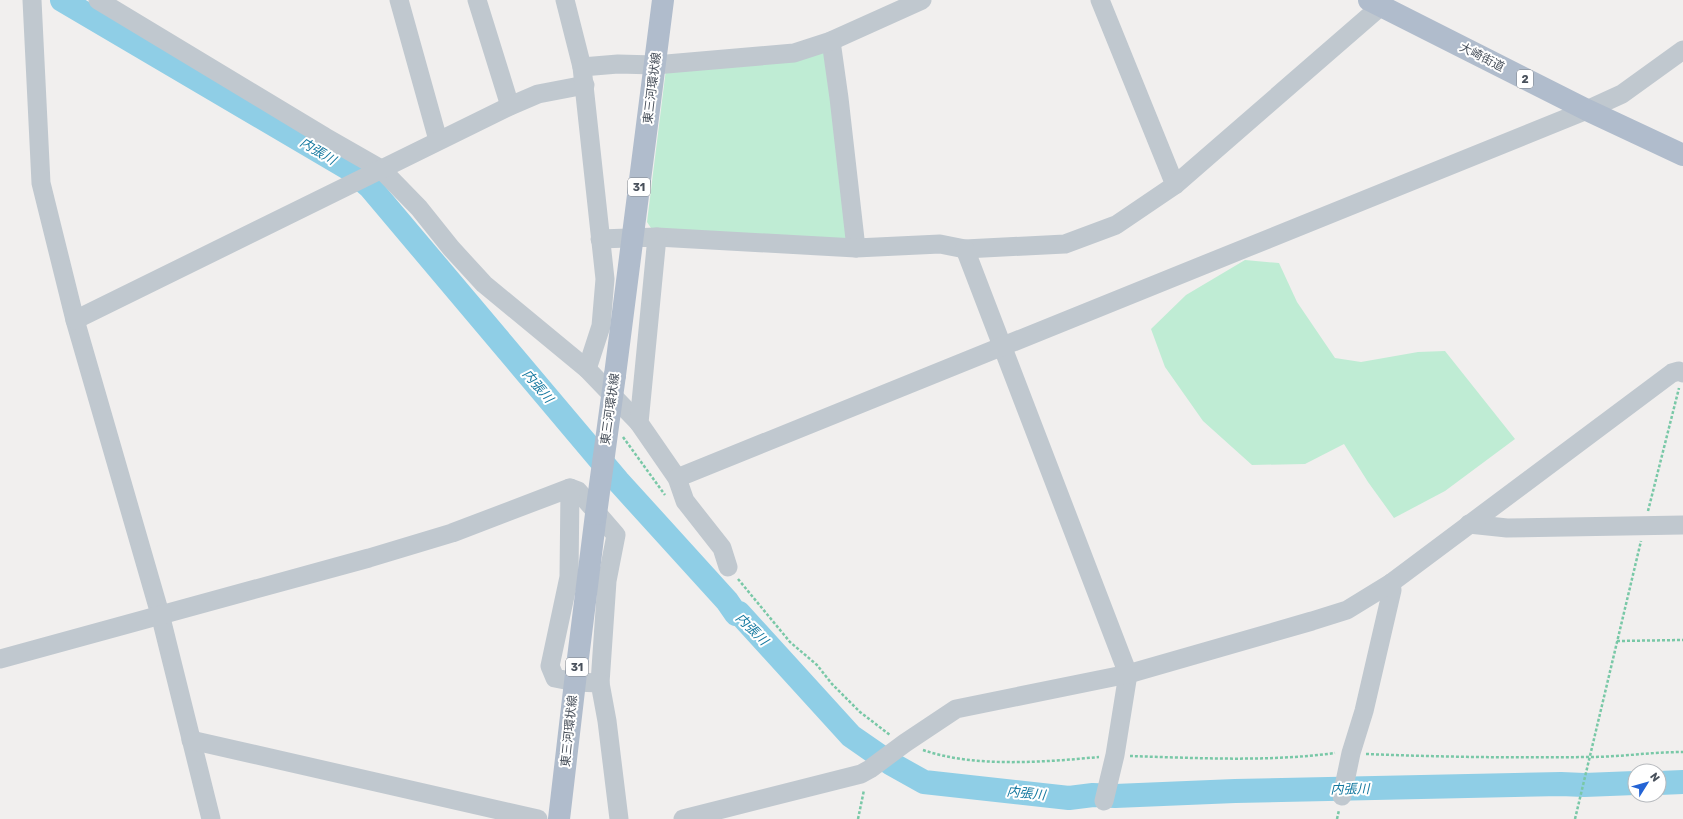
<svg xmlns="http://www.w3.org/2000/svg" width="1683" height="819" viewBox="0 0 1683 819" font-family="Rubik,'Noto Sans JP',sans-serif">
	<rect width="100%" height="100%" fill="#f1efee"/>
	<g fill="#bfecd4">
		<path d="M826,51L849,241L655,234L647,222L666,69Z"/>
		<path d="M1245,260L1279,263L1297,302L1335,358L1361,362L1418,352L1445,351L1515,439L1445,491L1394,518L1368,482L1344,444L1305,464L1252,465L1203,421L1165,367L1151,329L1186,295Z"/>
	</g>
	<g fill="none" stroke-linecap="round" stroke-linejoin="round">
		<g stroke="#8fcee6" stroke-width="24">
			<path d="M62,0L351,170L370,187L618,481L727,601L736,614L739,613L851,736L890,763L924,782L1069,798L1093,795L1115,796L1235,791L1561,784L1584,785L1635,783"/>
			<path d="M1659,783L1683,782"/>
		</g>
		<g stroke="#79c8a7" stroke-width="2.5" stroke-dasharray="3 2" stroke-linecap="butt">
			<path d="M623,437L665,495"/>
			<path d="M1648,511L1679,388"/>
			<path d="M738,579L790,642L817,665L832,684L860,712L890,735"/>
			<path d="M1617,641L1683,640"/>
			<path d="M923,750C975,768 1045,762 1099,757"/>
			<path d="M1366,754C1440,757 1514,758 1589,757C1620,757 1651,752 1683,752"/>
			<path d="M1130,756C1196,758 1269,762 1335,753"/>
			<path d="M858,819L864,790"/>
			<path d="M1337,819L1339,810"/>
			<path d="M1575,819L1641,541"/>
		</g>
		<g stroke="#c0c8cf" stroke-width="19">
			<path d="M32,0L41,183L75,320L160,614L211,819"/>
			<path d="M98,0L325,137L381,169L419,208L451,248L484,284L587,369L639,423"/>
			<path d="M399,0L438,140"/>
			<path d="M477,0L510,106"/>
			<path d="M565,0L582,67"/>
			<path d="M1100,0L1175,185"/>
			<path d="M831,41L839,98L856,248"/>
			<path d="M657,237L856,248L940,244L965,249L1065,244L1116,225L1175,185L1381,6"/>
			<path d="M600,239L657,237L639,423L677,478L685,501L722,548L728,567"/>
			<path d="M965,249L1128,674L1115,755L1104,801"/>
			<path d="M75,320L510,106L538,94L585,85"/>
			<path d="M587,369L601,326L605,279L582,67L618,64L655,65L794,53L831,41L922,0"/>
			<path d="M677,478L1587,110L1622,94L1683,50"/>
			<path d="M570,488L578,491L616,535L607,581L600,683"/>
			<path d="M1469,524L1507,528L1683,525"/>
			<path d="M0,659L369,558L452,533L570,488L569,577L550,666L555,678L575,682L600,683L607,721L619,819"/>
			<path d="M191,740L538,819"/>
			<path d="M1342,796L1351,753L1364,711L1392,590L1391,583"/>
			<path d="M683,819L861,774L870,769L905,743L956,709L1128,674L1312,621L1347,610L1391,583L1672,373L1679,371L1683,373"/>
		</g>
		<g stroke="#b0bccc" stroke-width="22">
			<path d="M1369,0L1587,110L1683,155"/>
			<path d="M615,375L663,0"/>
			<path d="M559,819L575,682L596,514"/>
		</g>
		<path stroke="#b0bccc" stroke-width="22" d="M596,514L615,375"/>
	</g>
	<g text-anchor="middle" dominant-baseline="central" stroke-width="4" stroke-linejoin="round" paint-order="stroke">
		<g fill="#fff" stroke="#7f848c" stroke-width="1">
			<rect x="1517" y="70" width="16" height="18" rx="3"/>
			<rect x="628" y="178" width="22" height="18" rx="3"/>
			<rect x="566" y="658" width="22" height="18" rx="3"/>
		</g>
		<g font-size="11" font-weight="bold" fill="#48505b">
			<text x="1525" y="79">2</text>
			<text x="639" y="187">31</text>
			<text x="577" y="667">31</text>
		</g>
		<g font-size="12" fill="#48505b" stroke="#fff">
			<text transform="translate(1482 57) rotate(27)">大崎街道</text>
			<text transform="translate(652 88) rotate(-83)">東三河環状線</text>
			<text transform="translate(610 409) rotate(-82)">東三河環状線</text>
			<text transform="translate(569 731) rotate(-84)">東三河環状線</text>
		</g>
		<g font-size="13" font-style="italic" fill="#1579a0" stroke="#fff">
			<text transform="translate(318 151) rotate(31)">内張川</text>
			<text transform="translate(538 386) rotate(50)">内張川</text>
			<text transform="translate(752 629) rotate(45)">内張川</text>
			<text transform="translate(1350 789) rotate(-1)">内張川</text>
			<text transform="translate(1026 793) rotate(6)">内張川</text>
		</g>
	</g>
	<g transform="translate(1647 783) rotate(53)"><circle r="19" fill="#ffffff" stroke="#b6b9bd"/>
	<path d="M0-3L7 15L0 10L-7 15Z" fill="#2464d5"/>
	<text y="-6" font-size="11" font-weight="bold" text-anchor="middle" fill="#48505b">N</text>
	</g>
</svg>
